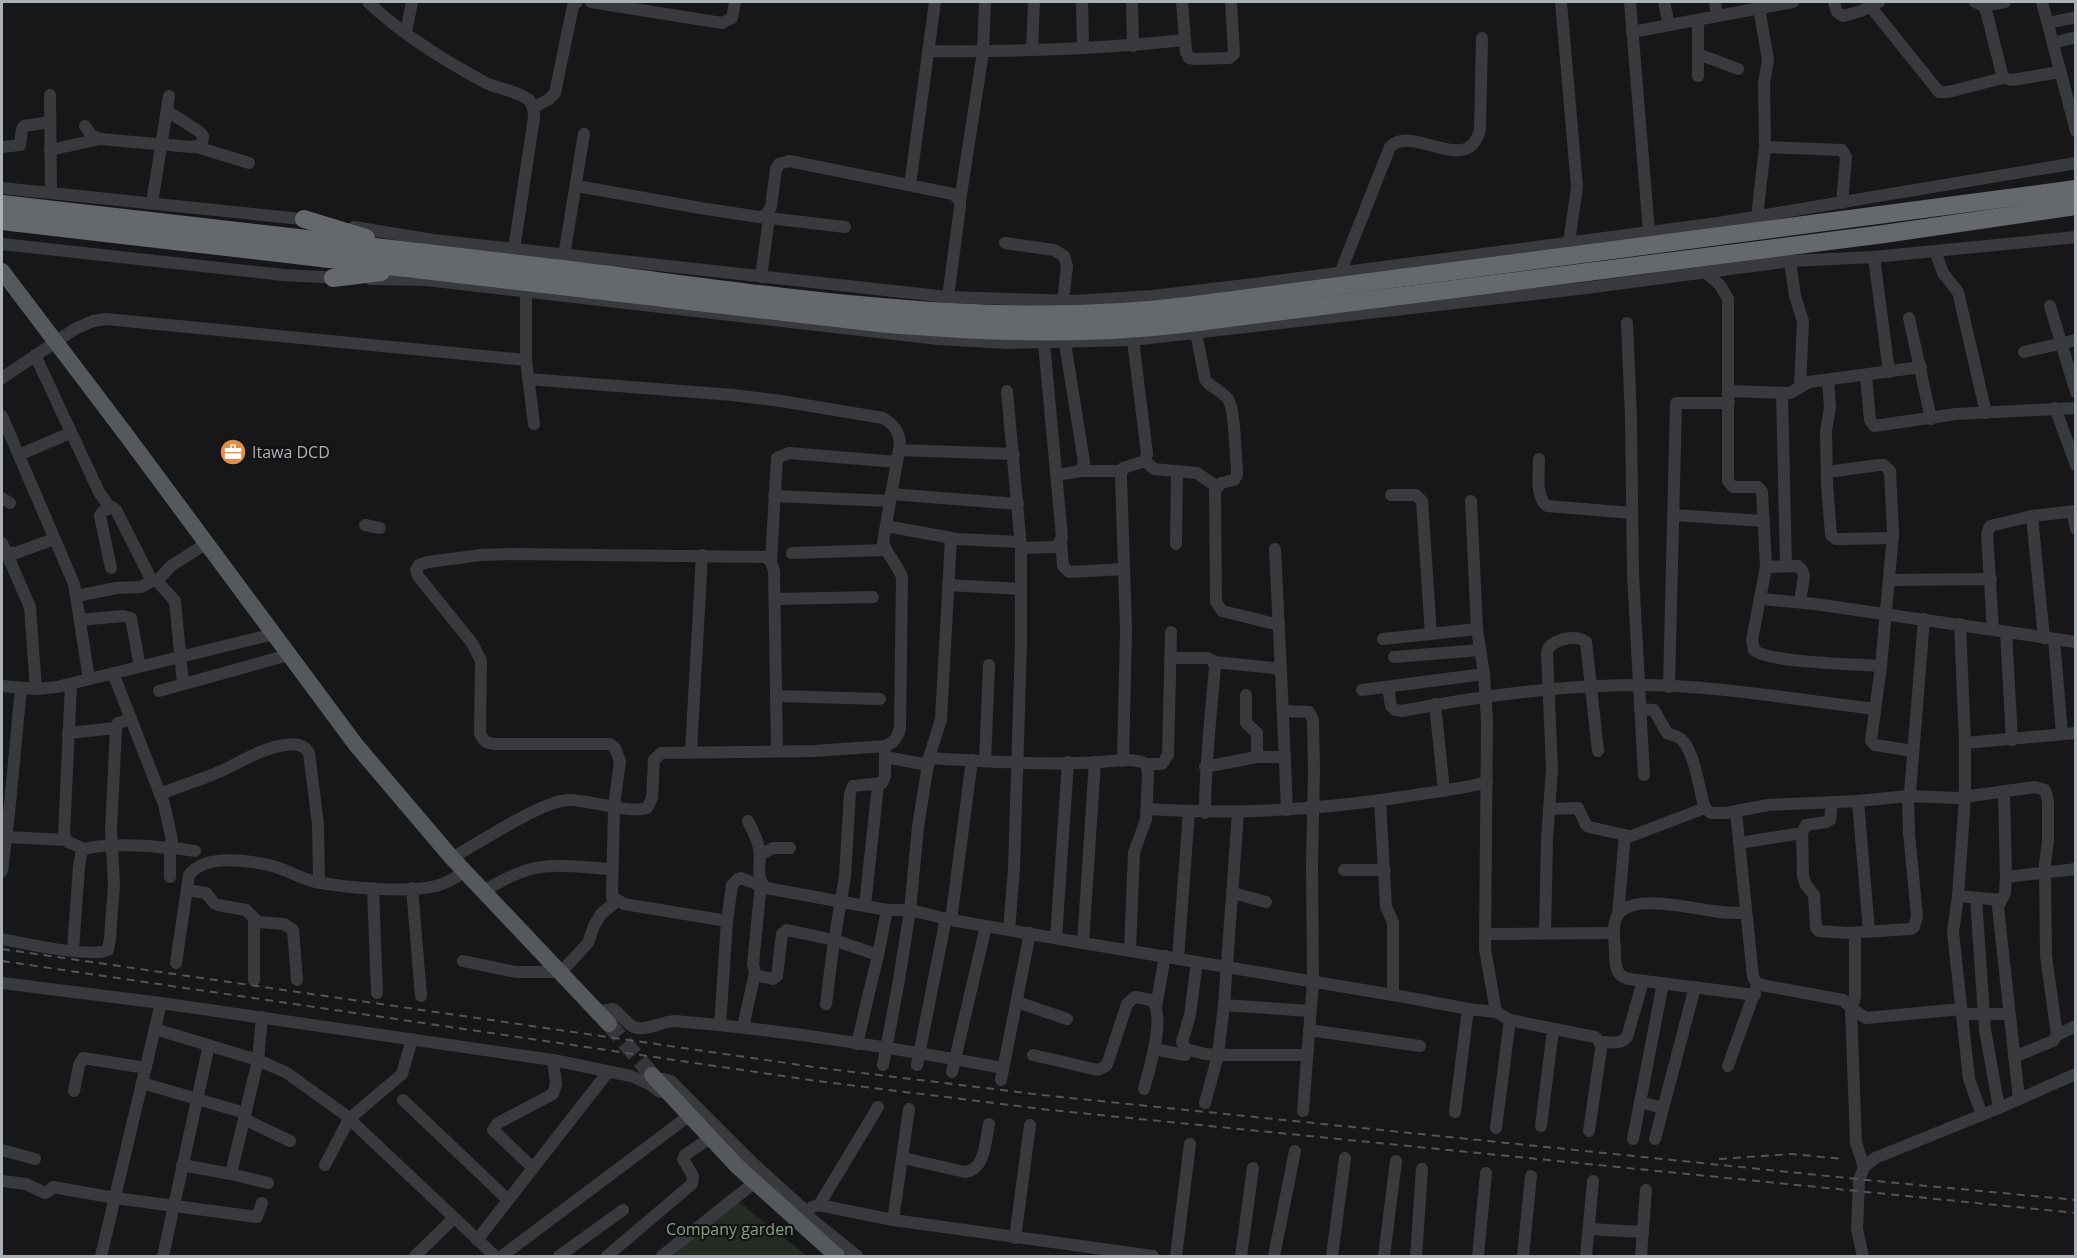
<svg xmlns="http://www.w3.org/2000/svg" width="2077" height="1258" viewBox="0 0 2077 1258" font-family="'Open Sans',sans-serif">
	<rect width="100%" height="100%" fill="#171719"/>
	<path fill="#242a24" d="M729,1194L807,1256H656Z"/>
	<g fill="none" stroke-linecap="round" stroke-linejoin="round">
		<path stroke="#353639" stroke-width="16" stroke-dasharray="16 8" stroke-linecap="butt" d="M609,1024L652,1075"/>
		<g stroke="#393a3d" stroke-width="12">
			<path d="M368,2C400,33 447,62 486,83C499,89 518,91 529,100C534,105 534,112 534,118L514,249"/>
			<path d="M591,2L722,23L732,18L735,2"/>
			<path d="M1082,2L1083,48"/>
			<path d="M1132,2L1133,46"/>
			<path d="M1182,2L1186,52L1189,58L1193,59L1229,58L1234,54L1231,2"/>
			<path d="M1561,2L1577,187L1569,242"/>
			<path d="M1630,2L1649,232"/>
			<path d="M1664,2L1669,25"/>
			<path d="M1715,2L1717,16"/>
			<path d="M1834,2L1837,12L1843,16L1861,11L1879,2"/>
			<path d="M1975,2L1984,6L1987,14L2003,78L2012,80L2060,72"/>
			<path d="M2042,2L2076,131"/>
			<path d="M1870,6L1939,92H1948L2003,78"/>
			<path d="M1984,6L2005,2"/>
			<path d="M1698,20V76"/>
			<path d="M2048,23L2076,17"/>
			<path d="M406,32L412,2"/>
			<path d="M1632,32L1793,2"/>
			<path d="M2053,43L2076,37"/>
			<path d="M1032,50L1034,2"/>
			<path d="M928,51C1014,52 1100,49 1185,40"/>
			<path d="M1698,54L1738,69"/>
			<path d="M50,95L51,192"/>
			<path d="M534,107L548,100L555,93L573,6L577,2"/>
			<path d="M85,126L91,135L100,139L191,147L202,145L203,136L200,132L167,111"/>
			<path d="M2,147L20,145L22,129L24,126L50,122"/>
			<path d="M197,147L249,163"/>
			<path d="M1765,147L1842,150L1846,157L1842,203"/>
			<path d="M50,150L100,139"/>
			<path d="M910,185L935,2"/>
			<path d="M577,186L700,208L759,217L765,216L771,207L776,169L779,164L789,161L953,194L960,201V207L948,297"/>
			<path d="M2,188L311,220"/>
			<path d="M960,201L983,52L985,2"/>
			<path d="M152,203L169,96"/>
			<path d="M760,217L845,227"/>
			<path d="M1757,217L1765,147L1764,83L1768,60L1759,8"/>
			<path d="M354,227L433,240L948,297L1074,301L1152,296L1254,284L1718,223L2076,163"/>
			<path d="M1005,243L1054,250L1064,256L1067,266L1063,301"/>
			<path d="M2,244L283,275L341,278"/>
			<path d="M1935,251L1943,273L1958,292L1986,413"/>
			<path d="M564,256L584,134"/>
			<path d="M1874,257L1889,372"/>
			<path d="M1790,261L1795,296L1803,321L1800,386"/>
			<path d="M1705,272L1720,285L1728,299V481L1733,487H1758L1762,492L1766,567L1752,640L1754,650C1769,663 1857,664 1881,666"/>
			<path d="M1340,273L1390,147C1413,123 1467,178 1480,130L1482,38"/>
			<path d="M761,277L769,218"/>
			<path d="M370,279L426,280L938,339L1007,343L1133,340L1586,288L1790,261L1874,257L2076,237"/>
			<path d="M526,292V360L534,424"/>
			<path d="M2050,306L2076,392"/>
			<path d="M1909,318L1931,419"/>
			<path d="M1627,323L1631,418L1633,574L1644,775"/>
			<path d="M1196,332L1205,379C1210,388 1224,391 1229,401C1235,412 1235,453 1237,468V475L1234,480L1221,483L1215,491L1216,602L1222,611L1279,625"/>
			<path d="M2024,352L2076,340"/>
			<path d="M35,355L99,492L110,508"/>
			<path d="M1866,376L1870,420L1874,426L1956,414L2076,408"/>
			<path d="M2,378L75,329L93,321L106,319L526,360"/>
			<path d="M1828,380L1830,408L1826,430L1827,485L1831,535L1836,539H1841L1893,538"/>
			<path d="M1007,391L1021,548V643L1014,868L1009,930"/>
			<path d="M1729,391L1790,393L1809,382L1921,367"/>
			<path d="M1782,393L1786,566"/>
			<path d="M2055,408L2076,465"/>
			<path d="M2,416L74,584L89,679"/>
			<path d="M899,450L1014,454"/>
			<path d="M19,455L70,433"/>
			<path d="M1539,459C1539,473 1535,497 1547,506L1632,513"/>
			<path d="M1145,461L1154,469L1197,473L1217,487"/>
			<path d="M1081,471H1121"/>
			<path d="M1827,472L1879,465H1884L1890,471L1893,534L1881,666L1871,741L1875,745L1913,751"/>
			<path d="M1057,475L1081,471L1084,462L1065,343"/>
			<path d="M891,494L1018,504"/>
			<path d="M1391,495H1416L1422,501L1431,634"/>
			<path d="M774,496L890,501"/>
			<path d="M2,498L10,503"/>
			<path d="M1471,501L1477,629L1484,674L1487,721L1485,949L1496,1012"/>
			<path d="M2072,511L2076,529"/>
			<path d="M1673,515L1764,521"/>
			<path d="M2032,516L2044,638"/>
			<path d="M365,525L380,528"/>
			<path d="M886,526L957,539L1020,542"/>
			<path d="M1061,541L1063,566L1069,572L1124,569"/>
			<path d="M2,543L30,607L36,689"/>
			<path d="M1176,544L1177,471"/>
			<path d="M1021,548L1054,547L1058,545L1062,537L1044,343"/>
			<path d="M1275,549L1281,672"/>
			<path d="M2,552L16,553L54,539"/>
			<path d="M792,553L885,550"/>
			<path d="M771,562L777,458L789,453L897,462"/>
			<path d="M1766,567L1798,566L1802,570L1804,576L1800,602"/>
			<path d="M111,568L100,516L102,512L112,507L116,510L150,577L154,580L159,579L171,566L207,543"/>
			<path d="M156,580L175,601L183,684"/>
			<path d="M1889,580L1991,579"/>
			<path d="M948,585L1021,589"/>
			<path d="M77,596L116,588L141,587L154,580"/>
			<path d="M775,599L873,597"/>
			<path d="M1761,599L1815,604L2076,642"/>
			<path d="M80,620L123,616L131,618L139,662L137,667"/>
			<path d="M1960,624L1965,743V797L1958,896L1953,932L1969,1079L1982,1115"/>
			<path d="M1993,630L1987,534L1990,526L2032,516L2076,511"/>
			<path d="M2006,632L2012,740"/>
			<path d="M1383,639L1477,629"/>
			<path d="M2054,639L2062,734"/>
			<path d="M1394,657L1480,650"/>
			<path d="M1171,658H1208L1212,660L1215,666C1211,715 1205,764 1205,813"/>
			<path d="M1214,662L1275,668L1281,672L1287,810"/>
			<path d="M113,673L164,804L172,840L167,849"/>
			<path d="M71,684L64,835L68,842L85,849"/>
			<path d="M2,686L36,689L57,687L274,634"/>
			<path d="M1388,687L1391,706L1395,710L1402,711C1479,696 1559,685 1638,685C1717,685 1797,700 1875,709"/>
			<path d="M1669,687L1676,403H1729"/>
			<path d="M1362,690L1484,674"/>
			<path d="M159,691L288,655"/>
			<path d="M1246,695V723L1257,733V757"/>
			<path d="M776,696L880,699"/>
			<path d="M1435,704L1444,791"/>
			<path d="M1640,709L1654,710L1667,733C1672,735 1677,736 1681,739C1695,751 1699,791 1705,808L1711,813H1726L1768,805L1858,801L1908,796L1956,798L2035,787L2045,790L2048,801V841L2045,864L2046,956L2057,1035L2053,1041L2014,1057"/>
			<path d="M1284,711L1309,712L1313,720L1314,770L1312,864L1313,982L1303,1111"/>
			<path d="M68,733L116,728"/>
			<path d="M1965,743L2076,733"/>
			<path d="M691,751L702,555"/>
			<path d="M885,757L928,765"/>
			<path d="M929,758C985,761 1044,766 1100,762C1114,761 1134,757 1146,764L1148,773L1146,820L1134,852L1130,949"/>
			<path d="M985,761L989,665"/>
			<path d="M1123,761L1126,630L1121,475L1123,468L1145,461L1147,454L1133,340"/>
			<path d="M1146,764H1162L1168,755L1171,632"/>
			<path d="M1205,767L1257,757H1285"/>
			<path d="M2004,791L2006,877L2005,893L1998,907L2019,1099"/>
			<path d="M160,794C180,786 201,780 221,771C241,762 262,748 285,745C295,743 304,744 309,753L318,824L319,883"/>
			<path d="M1380,800L1386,907L1393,922V995"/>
			<path d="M1858,801L1869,931"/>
			<path d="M1832,802L1830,820L1826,822L1806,825L1802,833L1803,876L1806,885L1814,895L1816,928L1819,931L1847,933L1911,929L1914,927L1917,916L1909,833L1908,796L1910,793L1924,619"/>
			<path d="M1147,809C1233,815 1317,810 1402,797C1430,792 1459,790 1487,782"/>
			<path d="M1549,809L1578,808L1586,825L1589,827L1625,835L1618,915"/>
			<path d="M1736,812L1753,977L1756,982L1761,985L1843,1000L1851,1008L1856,1143L1864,1167"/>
			<path d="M748,821C752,829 757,838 759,848C762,862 754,877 766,888L887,910H910L951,920L1083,943L1405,997L1468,1009L1496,1012L1510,1020L1595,1037L1600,1042L1601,1049L1589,1131"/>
			<path d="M6,837L66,840"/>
			<path d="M1626,838L1705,808"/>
			<path d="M1739,843L1802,833"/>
			<path d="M167,849L175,848L195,851"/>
			<path d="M760,855L773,848H790"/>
			<path d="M452,858C477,844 543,800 569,800C589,800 631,814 647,808L652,798L654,760L661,753L814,751L885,746C894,743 897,738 900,729L902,577C897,564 887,555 883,542L900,444C899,430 894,425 883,418L781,401L733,395L528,379"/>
			<path d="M1344,870H1385"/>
			<path d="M2,871L9,814L21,688"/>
			<path d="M2006,877L2076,869"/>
			<path d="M761,883L753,964L755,973L759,976L773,979L777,976L782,934L787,930L834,940L878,955"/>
			<path d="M373,888L377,993"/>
			<path d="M412,888L421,996"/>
			<path d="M187,890L206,893L214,903L218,905L246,910L258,922L284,924L293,930L297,980"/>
			<path d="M483,891C498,883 514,873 531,869C556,862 586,868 612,869"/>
			<path d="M1233,893L1266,902"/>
			<path d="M1958,896L2001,900"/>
			<path d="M1976,898L1985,1030L1999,1108"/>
			<path d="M865,905L878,785"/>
			<path d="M1745,913C1734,913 1723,913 1713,911C1690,908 1642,896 1622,910C1611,918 1614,938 1615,949C1615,962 1614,976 1629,979L1755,995"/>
			<path d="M254,919V980"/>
			<path d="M951,920L972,760"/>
			<path d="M727,921L624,904L612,897L614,806L620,761L615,748L610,744H495C486,743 483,741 480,733L481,661L472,643L418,576L416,570L419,565L428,562L481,555L514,554L765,557L771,562L774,571L777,751"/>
			<path d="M1545,933L1547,839L1552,769L1547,652L1549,647C1557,639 1577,634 1586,642L1598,751"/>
			<path d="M1485,934L1614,933"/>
			<path d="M1056,938L1068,762"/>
			<path d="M2,939C21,943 93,958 108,950L110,938L114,884L111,831L116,728L118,723L131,719"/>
			<path d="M1083,943L1095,762"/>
			<path d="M73,950L79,867L82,850C100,843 147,845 166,848L170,853V877"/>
			<path d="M1178,958L1189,812"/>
			<path d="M463,961L516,972H561L588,943L594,926L601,914L617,901"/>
			<path d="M1197,962L1190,1015L1182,1042L1186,1049L1205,1054L1218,1055H1307"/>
			<path d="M176,963L189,875C205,854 246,860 268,865C285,868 300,879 316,882C347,888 407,893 436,886C447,883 457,877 465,871"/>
			<path d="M2,983L161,1003L553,1060L631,1076L649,1084L660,1092"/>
			<path d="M1017,1002L1067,1019"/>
			<path d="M826,1004L833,948L845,876L850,793L853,786L882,783L885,776V746"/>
			<path d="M1224,1005L1310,1011"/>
			<path d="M1850,1005L1854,1001L1855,996V933"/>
			<path d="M1156,1007L1165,956"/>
			<path d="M1851,1008L1866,1018L1961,1009L1964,1014H2009"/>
			<path d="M597,1012L613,1009C620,1014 625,1021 632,1026C644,1033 662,1021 675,1021C785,1030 894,1048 1003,1068"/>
			<path d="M720,1025L727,921L732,885L738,879L741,878L761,886"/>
			<path d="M743,1027L755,973"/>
			<path d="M155,1029L258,1060L287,1073L344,1114L495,1256"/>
			<path d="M1309,1030L1420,1046"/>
			<path d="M2057,1035L2076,1026"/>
			<path d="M1600,1042C1610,1042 1621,1045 1627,1037L1643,981"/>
			<path d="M857,1044L878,955L887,910"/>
			<path d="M1154,1049L1185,1055"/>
			<path d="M1033,1055L1098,1070L1106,1066L1108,1062L1127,1004L1135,997L1151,1000C1167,1014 1149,1070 1144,1089"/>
			<path d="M883,1065L899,980L910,910L918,827L929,758L941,719L951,538"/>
			<path d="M917,1065L946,918"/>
			<path d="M1728,1066L1756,988"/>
			<path d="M952,1072L986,926"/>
			<path d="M657,1080L663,1079L671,1081L754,1164L807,1212"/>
			<path d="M1001,1080L1030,933"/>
			<path d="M142,1083L245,1113"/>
			<path d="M74,1091L79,1065L83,1058L146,1068"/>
			<path d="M403,1100L508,1200"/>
			<path d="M1640,1102L1663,1108"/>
			<path d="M1205,1103L1218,1055L1224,1005L1238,813"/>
			<path d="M1455,1112L1468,1009"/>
			<path d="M244,1119L290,1141"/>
			<path d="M1541,1126L1553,1030"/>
			<path d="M1496,1128L1510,1020"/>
			<path d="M1633,1139L1663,983"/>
			<path d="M1655,1139L1695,987"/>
			<path d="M2,1150L35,1159"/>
			<path d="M903,1158L965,1172C986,1169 985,1141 989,1124"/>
			<path d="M182,1165L231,1174L268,1183"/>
			<path d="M325,1165L349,1119L402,1074L412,1039"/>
			<path d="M533,1168L493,1130L498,1123L553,1094L556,1084L553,1060"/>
			<path d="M231,1174L258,1060L262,1017"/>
			<path d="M2,1181L26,1184L45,1193L49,1191L53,1187L115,1198L257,1217L262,1203"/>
			<path d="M819,1205L878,1107"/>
			<path d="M893,1220L909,1109"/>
			<path d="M1589,1229L1643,1232"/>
			<path d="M1015,1238L1030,1125"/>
			<path d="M477,1240L608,1072"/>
			<path d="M101,1256L161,1003"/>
			<path d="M163,1256L209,1045"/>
			<path d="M415,1256L454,1218"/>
			<path d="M502,1256L686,1118"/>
			<path d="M559,1256L623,1210"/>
			<path d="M607,1256L692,1184L693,1176L683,1159L685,1155L707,1140"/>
			<path d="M662,1256L750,1186"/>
			<path d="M857,1256L810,1218L807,1212L812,1207L819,1205L893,1220L1153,1256"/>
			<path d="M1176,1256L1190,1144"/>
			<path d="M1241,1256L1253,1168"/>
			<path d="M1274,1256L1295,1151"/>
			<path d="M1332,1256L1345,1158"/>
			<path d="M1384,1256L1396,1161"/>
			<path d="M1416,1256L1422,1169"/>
			<path d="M1478,1256L1486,1173"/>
			<path d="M1523,1256L1531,1176"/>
			<path d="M1586,1256L1593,1181"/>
			<path d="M1641,1256L1646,1190"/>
			<path d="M1863,1256L1857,1229L1859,1180L1864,1167L1875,1158L1999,1108L2076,1074"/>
		</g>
		<g stroke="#55585c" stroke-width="16">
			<path d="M2,271L127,436L356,745L452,858L609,1024"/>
			<path d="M652,1075L737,1166L837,1256"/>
		</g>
		<g stroke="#65696e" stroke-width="18">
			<path d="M2,204C194,227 387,247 579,271C780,296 986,331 1188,306L2076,189"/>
			<path d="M304,219L366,238"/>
			<path d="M2,221L879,323C980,332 1082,336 1182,324L1884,234L2076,206"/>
			<path d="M333,278L381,272"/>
		</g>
		<g stroke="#525558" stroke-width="2" stroke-dasharray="8 6" stroke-linecap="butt">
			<path d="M2,949L821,1068L1051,1096L1886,1182L2076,1200"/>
			<path d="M2,961L817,1081L1050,1110L2076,1213"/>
			<path d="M1719,1159L1792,1154L1843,1159"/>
		</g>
	</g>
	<defs>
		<symbol id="office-disc" viewBox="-11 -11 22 22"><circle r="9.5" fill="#e09048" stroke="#121214"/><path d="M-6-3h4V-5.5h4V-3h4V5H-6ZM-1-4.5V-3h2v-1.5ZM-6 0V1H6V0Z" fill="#fff"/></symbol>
	</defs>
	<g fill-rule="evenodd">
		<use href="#office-disc" x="218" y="437" width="30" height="30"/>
	</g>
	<g text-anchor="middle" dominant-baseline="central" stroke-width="4.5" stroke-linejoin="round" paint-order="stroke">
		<g font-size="16" fill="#abb1b7" stroke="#121214" text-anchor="start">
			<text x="252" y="452">Itawa DCD</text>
		</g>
		<g font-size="16" fill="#87a084" stroke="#121214">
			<text x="730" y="1229">Company garden</text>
		</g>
	</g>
	<rect width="2077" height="1258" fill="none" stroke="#abb1b7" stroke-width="6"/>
</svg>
